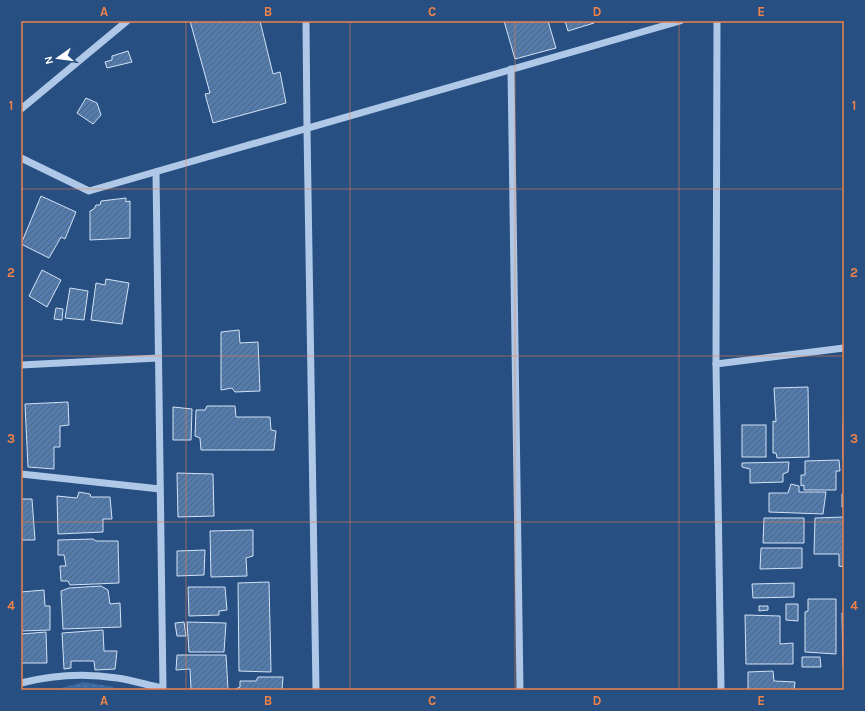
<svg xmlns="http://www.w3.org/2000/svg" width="865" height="711" viewBox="0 0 865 711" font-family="Karla,sans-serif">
	<defs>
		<pattern id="green-dots" width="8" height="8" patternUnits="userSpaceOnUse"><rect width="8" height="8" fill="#3b689f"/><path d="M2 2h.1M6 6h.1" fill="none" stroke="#587fad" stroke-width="1.8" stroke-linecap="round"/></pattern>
		<pattern id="building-hatch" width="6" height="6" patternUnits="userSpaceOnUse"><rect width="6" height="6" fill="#537bac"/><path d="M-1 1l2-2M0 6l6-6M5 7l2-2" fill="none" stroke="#50647c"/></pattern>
	</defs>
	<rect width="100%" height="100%" fill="#274f82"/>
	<path fill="url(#green-dots)" d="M84,682L113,687L116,690H54Z"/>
	<g fill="url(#building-hatch)" stroke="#d3e2f5">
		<path d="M190,21H260L273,74L280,72L286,103L213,123L205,94L210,93Z"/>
		<path d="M504,21H548L556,48L515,59Z"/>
		<path d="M565,21H593L594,23L568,31Z"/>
		<path d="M128,51L132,62L107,68L105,62L112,60V56Z"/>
		<path d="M86,98L97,103L101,115L93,124L77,113Z"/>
		<path d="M41,196L76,212L65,239L61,237L49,258L21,244Z"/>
		<path d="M126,198V202L130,201V238L90,240V211L94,209L96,205H100L101,201Z"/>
		<path d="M42,270L61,280L47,307L29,296Z"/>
		<path d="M106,279L129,283L122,324L91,320L96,283L105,285Z"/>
		<path d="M70,288L88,291L84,320L65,318Z"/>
		<path d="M56,308L63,309L62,320L54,319Z"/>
		<path d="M239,330L240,343L258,342L260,391L235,392L232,388L221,390V332Z"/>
		<path d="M808,387L809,457L777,458L776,453H773V421L776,422L774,388Z"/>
		<path d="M68,402L69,425L60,426V447H54V469L28,467L25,404Z"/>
		<path d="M207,406H235L236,417H270L271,430L276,431L274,450H201L200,438L195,436L196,410H205Z"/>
		<path d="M173,407L192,409L191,440H173Z"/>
		<path d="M844,420V460H843V423Z"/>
		<rect x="742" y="425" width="24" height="32"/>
		<path d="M839,460L840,471H836V490H804V485L801,486V475H805V461Z"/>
		<path d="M789,462L788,472L783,474V482L750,483V469L742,467V463Z"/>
		<path d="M177,473L213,474L214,516L178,517Z"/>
		<path d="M791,484L799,486V492H826L823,514L769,512V493H788Z"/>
		<path d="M79,492L90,494L91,497H110L112,519H103V532L58,534L57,496L77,498Z"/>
		<path d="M844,493V507H842V494Z"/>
		<path d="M21,499H32L35,540H21Z"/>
		<path d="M844,517V567L839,566V554H814L815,518Z"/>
		<path d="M764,518H804V543H763Z"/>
		<path d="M253,530V556L246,558L247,576L211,577L210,531Z"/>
		<path d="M93,539L96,541H118L119,583L70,585L68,581H61L60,566H66L64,555H58V540Z"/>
		<path d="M761,548H802V568L760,569Z"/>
		<path d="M205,550L204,575L177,576V551Z"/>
		<path d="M269,582L271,672L239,671L238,583Z"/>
		<path d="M794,583V597L753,598L752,584Z"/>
		<path d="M101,586L108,590L110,604L120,603L121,627L63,629L61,591L69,588Z"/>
		<path d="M188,587H225L227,610L219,611V615L189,616Z"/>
		<path d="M44,590L45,606H50V630L21,631V592Z"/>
		<path d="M808,599H836V654L805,652V612L808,611Z"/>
		<path d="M786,604H798V621L786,620Z"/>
		<path d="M759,606H768V610L759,611Z"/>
		<path d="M842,613H844V667H843Z"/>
		<path d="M745,615L780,616V644L793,643V664H746Z"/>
		<path d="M184,622L186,636H177L175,623Z"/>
		<path d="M187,622L226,623L224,652H189Z"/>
		<path d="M103,630L104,651H117L115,669L95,670L94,661H71V668L64,669L62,633Z"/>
		<path d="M46,632L47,663H21V634Z"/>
		<path d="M177,655H226L228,689H191L190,669L176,670Z"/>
		<path d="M802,657H820L821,667H802Z"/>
		<path d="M773,671L774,681L795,682L794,690H748V672Z"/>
		<path d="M258,677H283L282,690H234L240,687V681H256Z"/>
	</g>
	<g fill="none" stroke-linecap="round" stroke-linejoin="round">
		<g stroke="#afc8e7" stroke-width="7">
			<path d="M306,21L307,129L316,690"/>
			<path d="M717,21L716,364L721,690"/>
			<path d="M511,69L520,690"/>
			<path d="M21,109L127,21"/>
			<path d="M21,158L89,191L680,21"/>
			<path d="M156,172L163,690"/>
			<path d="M716,364L844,348"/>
			<path d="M21,365L158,358"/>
			<path d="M21,474L160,489"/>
			<path d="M21,683C52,675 85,673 117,678C132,680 147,685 162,688"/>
		</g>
	</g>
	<path fill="none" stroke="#ee8249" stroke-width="1" stroke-opacity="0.55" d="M186,21V690M350,21V690M515,21V690M679,21V690M21,189H844M21,356H844M21,522H844"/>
	<rect width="865" height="711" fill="none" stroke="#274f82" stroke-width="44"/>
	<g transform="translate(58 58) rotate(256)" stroke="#274f82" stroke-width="3" paint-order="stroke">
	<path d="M0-3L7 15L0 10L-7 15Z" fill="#ffffff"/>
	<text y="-6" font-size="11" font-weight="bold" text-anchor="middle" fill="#ffffff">N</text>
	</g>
	<rect x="22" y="22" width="821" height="667" fill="none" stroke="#ee8249" stroke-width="1.5"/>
	<g font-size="13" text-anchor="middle" font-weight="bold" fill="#ee8249">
		<text x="104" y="16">A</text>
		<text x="268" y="16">B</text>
		<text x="432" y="16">C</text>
		<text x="597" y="16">D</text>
		<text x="761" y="16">E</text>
		<text x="11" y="110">1</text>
		<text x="854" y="110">1</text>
		<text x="11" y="277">2</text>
		<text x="854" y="277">2</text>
		<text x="11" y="443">3</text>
		<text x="854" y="443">3</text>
		<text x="11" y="610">4</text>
		<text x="854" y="610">4</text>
		<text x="104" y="705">A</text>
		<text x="268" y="705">B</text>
		<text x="432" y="705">C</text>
		<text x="597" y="705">D</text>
		<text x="761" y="705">E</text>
	</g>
</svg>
